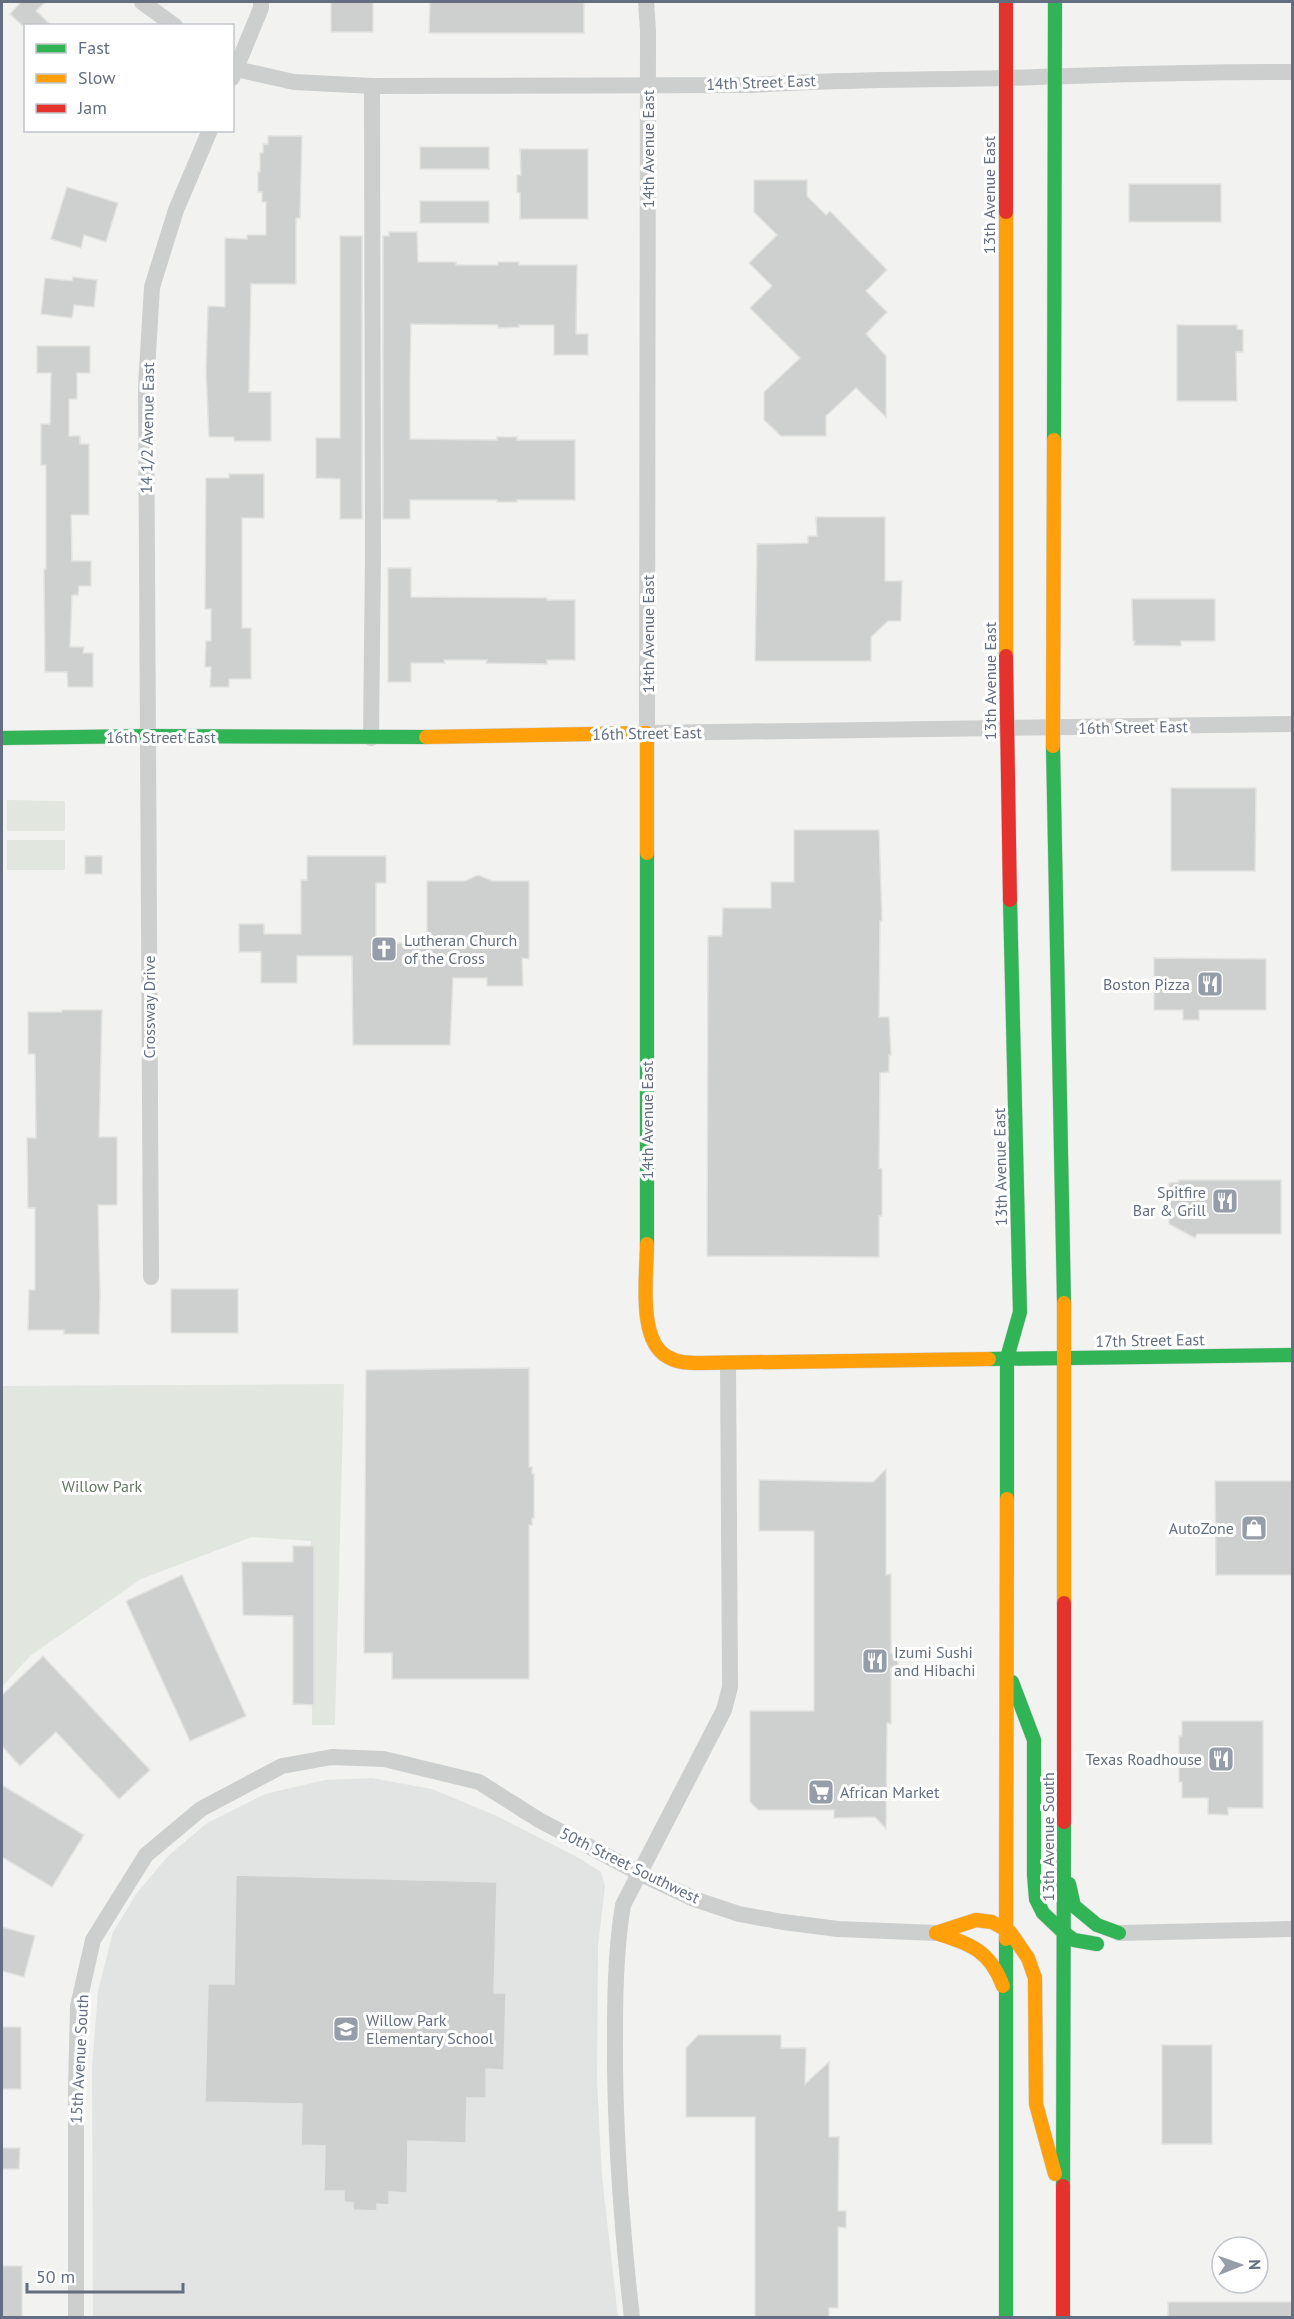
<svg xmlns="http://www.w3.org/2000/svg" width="1294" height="2319" viewBox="0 0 1294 2319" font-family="'PT Sans',sans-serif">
	<rect width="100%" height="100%" fill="#f2f3f1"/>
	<path fill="#e2e4e3" d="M372,1778L432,1789L497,1816L581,1859L601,1872L605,1886L598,1947L597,2082L602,2176L618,2317L93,2318L92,2067L98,1991L113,1932L136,1894L168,1856L207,1823L265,1794L325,1780Z"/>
	<g fill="#e1e6df">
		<path d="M7,800L65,801V831H7Z"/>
		<rect x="7" y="840" width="58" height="30"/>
		<path d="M344,1384L335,1725H312L311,1541L252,1537L141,1579L30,1656L2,1687V1386Z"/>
	</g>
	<g fill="#cecfcf" stroke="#e2e2e1" stroke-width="1.5">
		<path d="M21,2H45L36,11L52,26H23L10,14Z"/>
		<rect x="331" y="2" width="42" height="30"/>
		<path d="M430,2H584V33H429Z"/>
		<path d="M268,136H302L300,218H296V284H251L249,392H271V441H234V437H209L206,371L208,306L225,307V238L247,239V235H266V202H262V192H258V172H260V153H263V144H268Z"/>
		<rect x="420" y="147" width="69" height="22"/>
		<path d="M520,149H588V219H520V193L517,192V175H521Z"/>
		<path d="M754,180H807V196L826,215L830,211L887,270L866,291L887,312L866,334L886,356V417L856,388L826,416V436H781L764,420V392L800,358L750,308L772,286L749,263L777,235L754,212Z"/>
		<rect x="1129" y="184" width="92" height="38"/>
		<path d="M67,187L118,203L106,242L84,235L81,248L51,239Z"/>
		<rect x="420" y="201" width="69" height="22"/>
		<path d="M389,232H417L418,262H456V265H498V262H519V265H577L576,334H588V355H554V325H519V327L498,328V325L411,324L410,374V439L497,440V437H517V440H575V500H517V502H497V500H410V519H383V236H389Z"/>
		<path d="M340,236H362V519H340V479L316,478V438H340Z"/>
		<path d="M73,277L97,280L94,307L74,305L72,318L41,314L45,278L72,281Z"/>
		<path d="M1177,325H1237V329L1243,330V352H1236L1237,401H1177Z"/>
		<path d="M37,346H90V373H77V399H69V436H80V444H89V515H71L72,561H91V586H79L78,595H72L70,647H84L83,653H93V687H68L67,672H45L44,569H46V465H41V424H50L51,373H37Z"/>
		<path d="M229,474H264V518H242V628H251V679H229V687H210L211,667H205L206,641H211V609H205L206,478H229Z"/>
		<path d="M816,517H885V581H902L901,621H888L871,637V661H755L757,544L808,543V536H817Z"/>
		<path d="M388,568H411V597L547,598V600H575V660H547V664L486,663L487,660H444L445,663H411V682H388Z"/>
		<path d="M1132,599H1215V641H1181V646L1134,645L1135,641H1133Z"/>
		<path d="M1171,788H1256L1255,871H1171Z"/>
		<path d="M794,830H879L882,921H880L879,1017H889L891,1055H889V1072L880,1073L879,1168L882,1169V1216H879V1257L707,1256L708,936H722L723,908H771V882H794Z"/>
		<rect x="85" y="856" width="17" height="18"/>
		<path d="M307,856H386V883H376V943H427V881H465L478,875L492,881H529V959L522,958L523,986H487V978H453L450,1045H353L352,956H297V983H261V952H239V924H264V934H301V880H307Z"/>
		<path d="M1154,958L1266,959V1010H1199V1020H1183V1010H1154Z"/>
		<path d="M62,1010H102L99,1137H117V1205H98L100,1297L99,1334H64V1330H28L29,1290H35V1208H28L27,1138H36L35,1054H28V1012H62Z"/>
		<path d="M1179,1180H1281V1234H1197L1195,1238L1169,1224V1183L1179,1182Z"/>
		<rect x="171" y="1289" width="67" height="44"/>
		<path d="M529,1368V1467H532V1474H534V1518H532V1525H529V1679H392V1653H364L366,1370Z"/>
		<path d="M886,1469V1575L891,1574V1653H898V1668H891V1724L887,1723L886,1829L875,1817L834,1818V1810H758L750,1802V1711H814V1531H759V1480L873,1482Z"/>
		<path d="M1215,1481H1293V1575H1216Z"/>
		<path d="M293,1546H314V1705L293,1704V1616L243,1615L242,1562H293Z"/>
		<path d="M182,1575L246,1716L190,1741L126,1601Z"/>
		<path d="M43,1656L150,1770L119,1799L56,1732L20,1766L2,1746V1695Z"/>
		<path d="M1182,1721H1263V1808H1228V1815L1208,1814V1798H1182V1782H1179V1736H1182Z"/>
		<path d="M2,1785L84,1835L52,1887L2,1857Z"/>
		<path d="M236,1875L497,1882L494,1993H506L504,2070L486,2069V2098H467L466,2143L408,2141L407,2193L389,2192V2205L377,2204V2211L353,2210V2203L344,2202V2191H324L325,2146L301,2145L302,2104L205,2102L208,1984H234Z"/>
		<path d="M2,1927L35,1936L24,1977L2,1971Z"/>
		<rect x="2" y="2027" width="19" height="62"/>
		<path d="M698,2035H781V2048H806L805,2084L829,2062V2137H839L838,2211H846V2228L838,2227V2308H829V2318H755V2117H686V2048Z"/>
		<rect x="1162" y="2045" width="50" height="99"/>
		<path d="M2,2148H20L19,2169H2Z"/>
		<rect x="2" y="2266" width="20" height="52"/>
		<rect x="1168" y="2302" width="125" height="16"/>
	</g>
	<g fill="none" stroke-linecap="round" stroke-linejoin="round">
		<defs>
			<g id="fast">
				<path d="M1054,440L1055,2"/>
				<path d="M2,738L147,736L426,737"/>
				<path d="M1053,746L1064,1303"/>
				<path d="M647,853V1244"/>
				<path d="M989,1359L1292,1355"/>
				<path d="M1007,1499V1358L1020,1312L1010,900"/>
				<path d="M1012,1682L1034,1740V1875L1036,1899L1043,1913L1063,1932L1074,1940L1097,1944"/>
				<path d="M1069,1884L1074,1906L1097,1925L1119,1933"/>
				<path d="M1063,2186L1064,1822"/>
				<path d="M1006,2318V1939"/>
			</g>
			<g id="slow">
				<path d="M1006,212V656"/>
				<path d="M426,737L647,733V853"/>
				<path d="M1053,746L1054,440"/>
				<path d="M647,1244C647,1274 637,1341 668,1357C678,1363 689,1363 700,1363L989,1359"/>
				<path d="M1064,1303V1603"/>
				<path d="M936,1933L976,1920L992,1922L1010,1932L1028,1958L1035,1978L1036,2104L1055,2174"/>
				<path d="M936,1933C970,1944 990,1950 1003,1986"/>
				<path d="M1006,1939L1007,1499"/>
			</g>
			<g id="jam">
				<path d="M1006,2V212"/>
				<path d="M1006,656L1010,900"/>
				<path d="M1064,1822V1603"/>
				<path d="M1063,2318V2186"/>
			</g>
		</defs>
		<use href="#fast" stroke="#cfd0d0" stroke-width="15"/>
		<use href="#slow" stroke="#cfd0d0" stroke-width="15"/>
		<use href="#jam" stroke="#cfd0d0" stroke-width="15"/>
		<g stroke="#cdcece" stroke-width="16">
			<path d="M142,2L175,26"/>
			<path d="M646,2L648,30L647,733L1292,724"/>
			<path d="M232,66L236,69L294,82L372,86L754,85C838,79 921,80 1005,78C1101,75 1196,71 1292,72"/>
			<path d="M232,78L261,8V2"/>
			<path d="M371,738L373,556L372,86"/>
			<path d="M151,1277L146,387L152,287L176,210L210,130"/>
			<path d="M1119,1933L1292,1929"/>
			<path d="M76,2318V2090L78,2006L93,1940L146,1855L201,1809L282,1766L332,1757L384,1759L479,1782L539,1820L639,1873L694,1899L739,1914L783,1922L838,1929L936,1933"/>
			<path d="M632,2318C621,2221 614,2126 615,2029C615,1987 616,1946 623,1905L724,1710L730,1687L728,1363"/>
		</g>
		<use href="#fast" stroke="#30b455" stroke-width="14"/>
		<use href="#slow" stroke="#ff9f0a" stroke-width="14"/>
		<use href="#jam" stroke="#e5322d" stroke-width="14"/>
	</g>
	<defs>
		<symbol id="church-square" viewBox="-11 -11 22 22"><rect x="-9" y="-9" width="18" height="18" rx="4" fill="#959da8" stroke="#fff"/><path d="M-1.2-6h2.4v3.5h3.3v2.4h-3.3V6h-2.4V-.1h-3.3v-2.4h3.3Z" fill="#fff"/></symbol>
		<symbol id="restaurant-square" viewBox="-11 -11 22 22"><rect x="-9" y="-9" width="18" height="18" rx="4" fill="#959da8" stroke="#fff"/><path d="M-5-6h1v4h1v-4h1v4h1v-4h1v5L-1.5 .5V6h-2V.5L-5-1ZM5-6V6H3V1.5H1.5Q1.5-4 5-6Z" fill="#fff"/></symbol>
		<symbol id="shop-square" viewBox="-11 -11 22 22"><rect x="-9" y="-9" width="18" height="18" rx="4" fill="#959da8" stroke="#fff"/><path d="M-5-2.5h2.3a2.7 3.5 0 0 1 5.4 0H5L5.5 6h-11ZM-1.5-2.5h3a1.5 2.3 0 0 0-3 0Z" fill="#fff"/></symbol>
		<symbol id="supermarket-square" viewBox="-11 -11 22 22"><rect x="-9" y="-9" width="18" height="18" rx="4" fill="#959da8" stroke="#fff"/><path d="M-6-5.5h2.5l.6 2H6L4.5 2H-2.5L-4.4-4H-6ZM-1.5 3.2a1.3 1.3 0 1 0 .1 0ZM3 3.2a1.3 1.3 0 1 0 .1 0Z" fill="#fff"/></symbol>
		<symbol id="school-square" viewBox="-11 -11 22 22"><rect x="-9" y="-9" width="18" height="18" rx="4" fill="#959da8" stroke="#fff"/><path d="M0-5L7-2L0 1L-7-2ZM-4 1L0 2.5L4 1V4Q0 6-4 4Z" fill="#fff"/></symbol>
	</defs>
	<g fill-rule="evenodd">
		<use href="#church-square" x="369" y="934" width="30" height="30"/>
		<use href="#restaurant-square" x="1195" y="969" width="30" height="30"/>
		<use href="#restaurant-square" x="1210" y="1186" width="30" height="30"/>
		<use href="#shop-square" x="1239" y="1513" width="30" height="30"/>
		<use href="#restaurant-square" x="860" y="1646" width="30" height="30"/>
		<use href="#restaurant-square" x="1206" y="1744" width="30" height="30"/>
		<use href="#supermarket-square" x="806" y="1777" width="30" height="30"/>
		<use href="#school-square" x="331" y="2014" width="30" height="30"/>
	</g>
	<g text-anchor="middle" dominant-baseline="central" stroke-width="6" stroke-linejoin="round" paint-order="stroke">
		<g font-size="16" fill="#636f80" stroke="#fff">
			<text transform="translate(761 82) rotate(-2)">14th Street East</text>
			<text transform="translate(648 149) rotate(-90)">14th Avenue East</text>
			<text transform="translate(989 195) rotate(-90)">13th Avenue East</text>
			<text transform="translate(147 428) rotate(-89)">14 1/2 Avenue East</text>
			<text transform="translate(648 634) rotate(-90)">14th Avenue East</text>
			<text transform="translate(990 681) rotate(-90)">13th Avenue East</text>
			<text transform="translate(1133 727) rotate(-1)">16th Street East</text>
			<text transform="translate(647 733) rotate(-1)">16th Street East</text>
			<text x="161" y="737">16th Street East</text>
			<text transform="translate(149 1007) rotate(-90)">Crossway Drive</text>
			<text transform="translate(647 1120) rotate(-90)">14th Avenue East</text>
			<text transform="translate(1000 1167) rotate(-91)">13th Avenue East</text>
			<text transform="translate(1150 1340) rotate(-1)">17th Street East</text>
			<text transform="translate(1048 1837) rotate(-90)">13th Avenue South</text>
			<text transform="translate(630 1865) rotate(26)">50th Street Southwest</text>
			<text transform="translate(79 2059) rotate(-87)">15th Avenue South</text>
		</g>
		<g font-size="16" fill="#636f80" stroke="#fff" text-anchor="start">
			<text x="404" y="940">Lutheran Church<tspan x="404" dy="18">of the Cross</tspan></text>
			<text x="1190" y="984" text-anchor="end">Boston Pizza</text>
			<text x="1206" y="1192" text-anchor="end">Spitfire<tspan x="1206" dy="18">Bar &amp; Grill</tspan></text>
			<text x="1234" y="1528" text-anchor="end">AutoZone</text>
			<text x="894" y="1652">Izumi Sushi<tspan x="894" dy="18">and Hibachi</tspan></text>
			<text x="1202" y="1759" text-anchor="end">Texas Roadhouse</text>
			<text x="840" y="1792">African Market</text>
			<text x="366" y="2020">Willow Park<tspan x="366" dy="18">Elementary School</tspan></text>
		</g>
		<g font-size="16" fill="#637862" stroke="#fff">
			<text x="102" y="1486">Willow Park</text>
		</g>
	</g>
	<rect width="1294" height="2319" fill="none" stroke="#636f80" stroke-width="6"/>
	<rect x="24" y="24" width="210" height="108" fill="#ffffff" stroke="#c1c5cc" stroke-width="1.5"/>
	<rect x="36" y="44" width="30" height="9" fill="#30b455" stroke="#c1c5cc" stroke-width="1.5"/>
	<text x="78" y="54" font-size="18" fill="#636f80">Fast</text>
	<rect x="36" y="74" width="30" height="9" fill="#ff9f0a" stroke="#c1c5cc" stroke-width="1.5"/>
	<text x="78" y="84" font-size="18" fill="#636f80">Slow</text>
	<rect x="36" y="104" width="30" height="9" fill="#e5322d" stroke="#c1c5cc" stroke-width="1.5"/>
	<text x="78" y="114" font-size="18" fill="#636f80">Jam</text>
	<g transform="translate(1240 2265) rotate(89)"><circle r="28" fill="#ffffff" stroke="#c1c5cc" stroke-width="1.5"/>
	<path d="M0-4.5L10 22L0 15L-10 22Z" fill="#959da8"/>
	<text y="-9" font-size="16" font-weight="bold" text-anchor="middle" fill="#636f80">N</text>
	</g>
	<path d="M27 2283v9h156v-9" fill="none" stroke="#636f80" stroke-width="3"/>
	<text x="36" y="2283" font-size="18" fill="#636f80" stroke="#ffffff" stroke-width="4.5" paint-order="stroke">50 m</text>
</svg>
